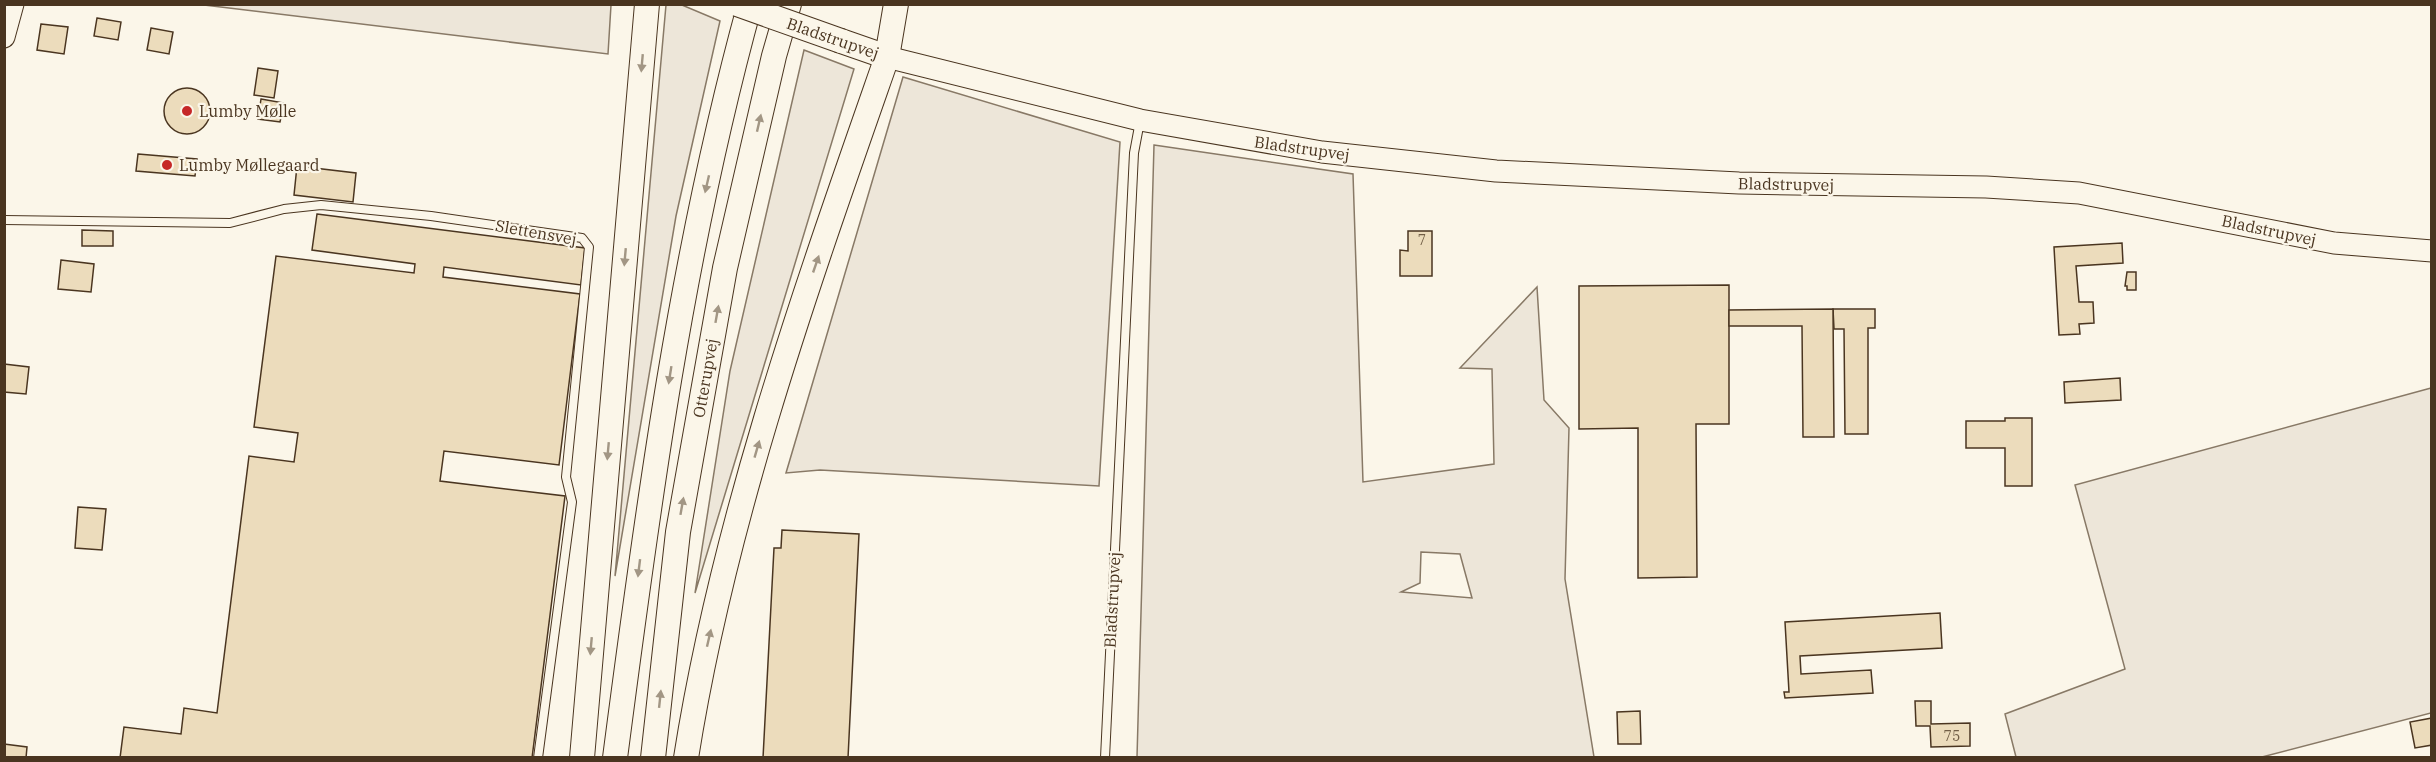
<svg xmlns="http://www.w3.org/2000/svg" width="2436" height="762" viewBox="0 0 2436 762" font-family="'IBM Plex Serif',serif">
	<rect width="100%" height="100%" fill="#fbf6e9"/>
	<g fill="#ede6d9" stroke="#887966" stroke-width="1.5" fill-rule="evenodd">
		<path d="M204,5H611L608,54Z"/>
		<path d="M666,5H682L720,21L676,216L615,576Z"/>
		<path d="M804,50L854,69L695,593L730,371Z"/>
		<path d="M903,77L1120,142L1099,486L820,470L786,473Z"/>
		<path d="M1154,145L1353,174L1363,482L1494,464L1492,369L1460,368L1537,287L1544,400L1569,428L1565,579L1594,757H1137ZM1421,552L1460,554L1472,598L1401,592L1420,583Z"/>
		<path d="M2431,388V713L2262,757H2016L2005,714L2125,669L2075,485Z"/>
	</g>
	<g fill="#ecdcbc" stroke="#4a3520" stroke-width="1.5">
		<path d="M97,18L121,22L118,40L94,36Z"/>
		<path d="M41,24L68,27L64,54L37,50Z"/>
		<path d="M151,28L173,32L169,54L147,50Z"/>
		<path d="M258,68L278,71L274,98L254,95Z"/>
		<circle cx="187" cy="111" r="23"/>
		<path d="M261,99L284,103L280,122L258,119Z"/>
		<path d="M138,154L197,159L195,176L136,171Z"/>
		<path d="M297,166L356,173L353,202L294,195Z"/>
		<path d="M317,214L585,248L581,285L444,267L443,277L580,294L559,465L444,451L440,481L565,496L532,758H120L124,727L181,734L184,708L217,713L249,456L294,462L298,433L254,427L276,256L414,273L415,264L312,250Z"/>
		<path d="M82,230L113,231V246H82Z"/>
		<path d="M1408,231H1432V276H1400V250L1408,251Z"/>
		<path d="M2122,243L2123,263L2076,266L2079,302H2093L2094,323L2079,324L2080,334L2059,335L2054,247Z"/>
		<path d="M61,260L94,264L91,292L58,289Z"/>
		<path d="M2127,272H2136V290H2127V286H2125Z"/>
		<path d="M1729,285V424H1696L1697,577L1638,578V428L1579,429V286Z"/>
		<path d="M1833,309H1875V328H1868V434H1845L1844,329H1834Z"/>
		<path d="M1833,309L1834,437H1803L1802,326H1729V310Z"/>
		<path d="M4,364L29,367L26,394L4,392Z"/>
		<path d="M2120,378L2121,400L2065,403L2064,382Z"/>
		<path d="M2005,418H2032V486H2005V448H1966V421H2005Z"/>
		<path d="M78,507L106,509L102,550L75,548Z"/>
		<path d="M782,530L859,534L848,758H763L774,548H781Z"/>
		<path d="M1940,613L1942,648L1800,656L1801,674L1871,670L1873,693L1785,698L1784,692H1789L1785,622Z"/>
		<path d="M1915,701H1931V724L1970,723V746L1931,747L1930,726H1916Z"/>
		<path d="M1640,711L1641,744H1618L1617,712Z"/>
		<path d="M2432,718V745L2415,748L2410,722Z"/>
		<path d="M4,744L27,747L26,758H4Z"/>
	</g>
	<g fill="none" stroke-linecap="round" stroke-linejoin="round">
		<defs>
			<g id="service">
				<path d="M4,220L230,223L284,209L321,205L431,216L582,238L589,247L566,477L572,502L538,758"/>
				<path d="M1105,758L1134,153L1140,121"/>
			</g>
			<g id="tertiary">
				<path d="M4,37L13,4"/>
				<path d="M887,57L1140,120L1322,152L1496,171L1739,183L1986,187L2079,193L2334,243L2432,251"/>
			</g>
			<g id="secondary">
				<path d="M841,41L887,57"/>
				<path d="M582,758L647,4"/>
				<path d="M615,758C648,504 682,251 750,4"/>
				<path d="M653,758L678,532L725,268L774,56L789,4"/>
				<path d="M686,758C724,517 807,286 887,57L896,4"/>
			</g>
		</defs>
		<use href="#service" stroke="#4a3520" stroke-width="10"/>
		<use href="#tertiary" stroke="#4a3520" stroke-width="23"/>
		<use href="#secondary" stroke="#4a3520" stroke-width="26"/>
		<use href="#service" stroke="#fbf6e9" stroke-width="8"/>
		<use href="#tertiary" stroke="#fbf6e9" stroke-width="21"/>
		<use href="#secondary" stroke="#fbf6e9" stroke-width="24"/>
		<defs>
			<path id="secondary-bridge" d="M737,4L841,41"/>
		</defs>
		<use href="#secondary-bridge" stroke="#4a3520" stroke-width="26" stroke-linecap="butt"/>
		<use href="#secondary-bridge" stroke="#fbf6e9" stroke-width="24"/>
	</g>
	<defs><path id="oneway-solid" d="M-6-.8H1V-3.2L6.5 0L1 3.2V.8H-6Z" transform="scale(1.5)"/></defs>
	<g fill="#a29684">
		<use href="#oneway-solid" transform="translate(642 63) rotate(95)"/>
		<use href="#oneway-solid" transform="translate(759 123) rotate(-77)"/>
		<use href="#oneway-solid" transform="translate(707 184) rotate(103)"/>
		<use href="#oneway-solid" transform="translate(625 257) rotate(95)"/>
		<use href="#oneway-solid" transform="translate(816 264) rotate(-71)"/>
		<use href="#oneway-solid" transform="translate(717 314) rotate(-80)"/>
		<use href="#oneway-solid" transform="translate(670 375) rotate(99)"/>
		<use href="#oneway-solid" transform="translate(757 449) rotate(-74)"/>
		<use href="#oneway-solid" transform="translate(608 451) rotate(95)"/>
		<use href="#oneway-solid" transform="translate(682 506) rotate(-80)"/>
		<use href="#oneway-solid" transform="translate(639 568) rotate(97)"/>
		<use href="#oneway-solid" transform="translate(709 638) rotate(-77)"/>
		<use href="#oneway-solid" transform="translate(591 646) rotate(95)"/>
		<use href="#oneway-solid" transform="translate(660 699) rotate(-84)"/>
	</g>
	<g fill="#c62828" stroke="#fbf6e9" stroke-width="2">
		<circle cx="187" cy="111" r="6"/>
		<circle cx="167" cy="165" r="6"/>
	</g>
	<g text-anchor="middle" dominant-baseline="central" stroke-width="4.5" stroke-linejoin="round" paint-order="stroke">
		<g font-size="14" fill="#725f47">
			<text x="1422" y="240">7</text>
			<text x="1952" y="736">75</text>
		</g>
		<g font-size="16" fill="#4a3520" stroke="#fbf6e9">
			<text transform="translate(833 38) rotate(19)">Bladstrupvej</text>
			<text transform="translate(1302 148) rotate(8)">Bladstrupvej</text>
			<text transform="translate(1786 184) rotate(1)">Bladstrupvej</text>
			<text transform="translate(2269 230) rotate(12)">Bladstrupvej</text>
			<text transform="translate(536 232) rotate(10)">Slettensvej</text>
			<text transform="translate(705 378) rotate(-80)">Otterupvej</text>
			<text transform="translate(1112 600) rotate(-87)">Bladstrupvej</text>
		</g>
		<g font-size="16" fill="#4a3520" stroke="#fbf6e9" text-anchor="start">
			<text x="199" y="111">Lumby Mølle</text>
			<text x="179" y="165">Lumby Møllegaard</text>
		</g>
	</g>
	<rect width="2436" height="762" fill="none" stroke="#4a3520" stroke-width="12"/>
</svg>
